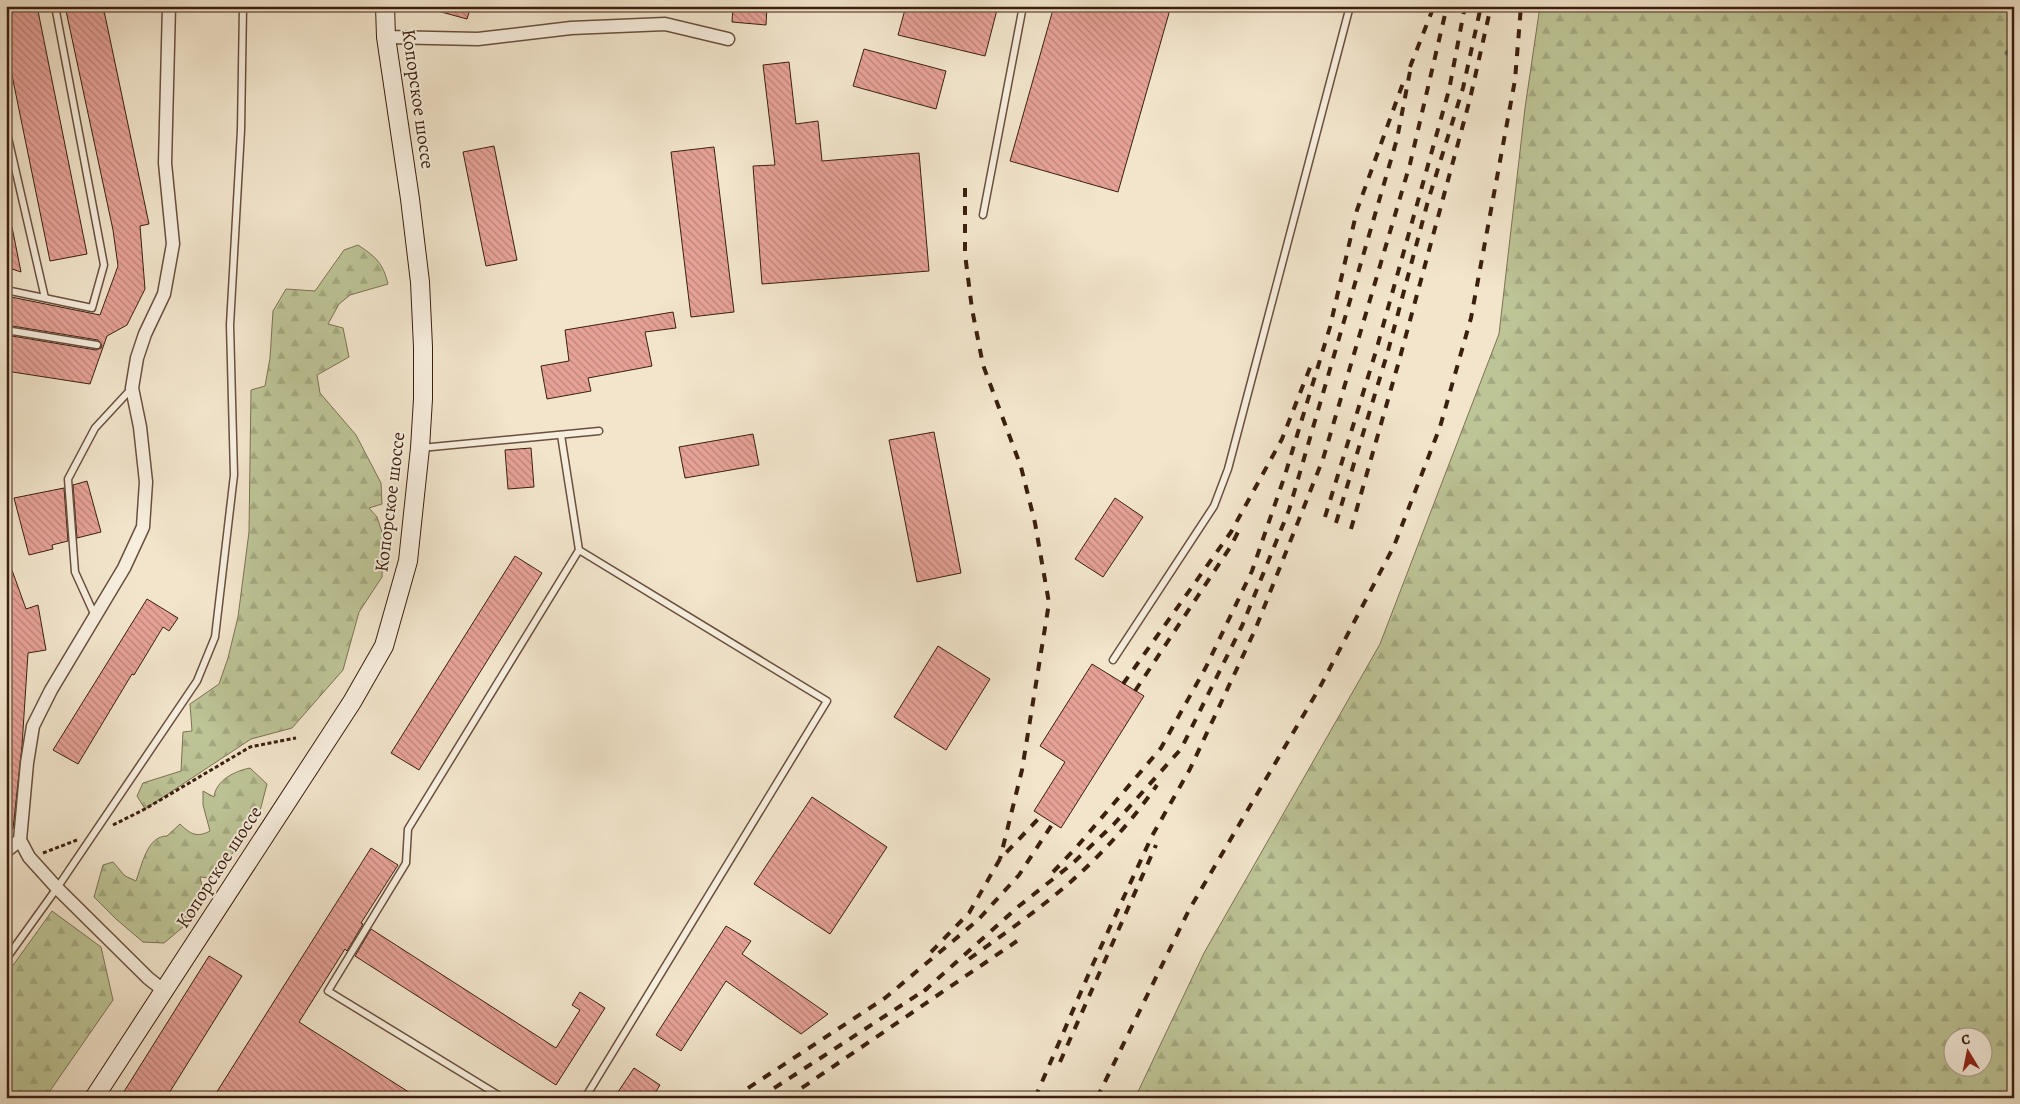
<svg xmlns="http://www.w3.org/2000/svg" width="2020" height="1104" viewBox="0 0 2020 1104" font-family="Alegreya,serif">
	<defs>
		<pattern id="forest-firs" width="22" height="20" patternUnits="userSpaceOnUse" patternTransform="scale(1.25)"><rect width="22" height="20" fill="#bdc496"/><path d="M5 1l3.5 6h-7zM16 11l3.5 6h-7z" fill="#a3a880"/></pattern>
		<pattern id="building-back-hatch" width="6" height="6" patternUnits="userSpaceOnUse" patternTransform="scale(1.25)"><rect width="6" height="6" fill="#e6a297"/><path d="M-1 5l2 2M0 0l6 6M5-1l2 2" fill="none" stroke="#bc837a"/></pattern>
	</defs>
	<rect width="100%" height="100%" fill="#f2e5cc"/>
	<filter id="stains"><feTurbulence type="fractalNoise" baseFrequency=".004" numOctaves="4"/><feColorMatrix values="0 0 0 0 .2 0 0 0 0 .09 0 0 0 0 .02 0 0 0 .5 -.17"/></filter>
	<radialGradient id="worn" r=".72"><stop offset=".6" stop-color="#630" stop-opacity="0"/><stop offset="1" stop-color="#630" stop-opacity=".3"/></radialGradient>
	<g fill="url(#forest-firs)" stroke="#7c7252" fill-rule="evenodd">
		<path d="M1540,6H2014V1098H1135L1204,953L1380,644L1499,334L1525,108ZM1952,1036H1982V1066H1952Z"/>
		<path d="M358,245C376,257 383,263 388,284L350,295L339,304L328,324L343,328L349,357L317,375L320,393L356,435L381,483L382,504L369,508L377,517L383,535L382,577L359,612L343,670L292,728L251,739L145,809L137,796L143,783L181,771L183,732L192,731L190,704L219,684L228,658L238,617L249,532L251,390L265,386L270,358L273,311L286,289L315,291L344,250Z"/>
		<path d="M250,768L267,784L260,811L241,844L210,878L200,877L203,890L193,912L183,927L164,943L143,942L116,919L94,897L103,865L113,862L125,876L136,881C142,865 147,836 167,836L180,824C190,834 197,838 210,831L203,805V791L214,797C216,780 235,771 250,768Z"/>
		<path d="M52,911L101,947L113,1000L45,1098H6V975Z"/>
	</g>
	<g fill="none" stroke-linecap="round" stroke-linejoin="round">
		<path stroke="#757f74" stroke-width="5" d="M2007,53L2014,46"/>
	</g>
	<g fill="url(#building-back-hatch)" stroke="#3b1f0f">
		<path d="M6,6H37L87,254L50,261L6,46Z"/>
		<path d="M65,6H103L149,224L140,226L145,289L127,325L107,336L90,384L6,371V335L96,350L101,348L102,345L98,340L6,325V296L100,315L118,266L113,230Z"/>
		<path d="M434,6H471L467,19L434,10Z"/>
		<path d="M733,6H767L766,25L732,22Z"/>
		<path d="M906,6H998L985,56L898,35Z"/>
		<path d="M1054,6H1171L1118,192L1010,161Z"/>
		<path d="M864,49L946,71L936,109L853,86Z"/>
		<path d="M789,62L796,124L818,121L822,161L919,153L929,271L762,284L753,166L775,165L763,65Z"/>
		<path d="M494,146L517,260L486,266L463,152Z"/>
		<path d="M714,147L734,312L691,317L671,152Z"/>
		<path d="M12,227L21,272L6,267V228Z"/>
		<path d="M673,312L676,328L645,332L652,366L588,378L591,391L547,399L541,366L569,361L565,330Z"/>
		<path d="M934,432L961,573L917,582L889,440Z"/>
		<path d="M753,434L759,465L685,478L679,447Z"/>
		<path d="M531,448L534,487L508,489L505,450Z"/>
		<path d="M87,481L101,532L77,538L73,485Z"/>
		<path d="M64,488L68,541L52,545L53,549L29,555L14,498Z"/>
		<path d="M1115,498L1143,517L1103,577L1075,559Z"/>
		<path d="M515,556L542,573L419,770L391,753Z"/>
		<path d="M8,559L26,609L38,605L46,650L28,653L22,746L13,829L6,828V560Z"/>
		<path d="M147,599L178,618L169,631L163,627L134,675L132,674L78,764L53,750Z"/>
		<path d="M938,646L990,679L946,750L894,717Z"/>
		<path d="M1092,664L1144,696L1061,828L1034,811L1065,762L1040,746Z"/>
		<path d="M812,797L887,847L830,934L754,884Z"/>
		<path d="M371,848L398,865L361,923L363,924L347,951L345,949L299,1022L418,1098H265L254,1091L250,1098H213Z"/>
		<path d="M726,926L751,941L742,954L828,1014L801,1034L726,981L681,1051L656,1035Z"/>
		<path d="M371,929L556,1048L580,1010L572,1005L580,992L605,1008L556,1085L355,956Z"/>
		<path d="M209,956L242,976L166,1098H120Z"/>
		<path d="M634,1068L660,1085L652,1098H614Z"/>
	</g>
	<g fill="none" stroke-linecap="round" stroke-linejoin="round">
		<defs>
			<g id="lane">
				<path d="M6,129L45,298"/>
				<path d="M983,215L1023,6"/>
				<path d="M6,290L92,308L104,265L55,6"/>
				<path d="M6,330L97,345"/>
				<path d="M421,448L599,431"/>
				<path d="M579,550L827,701L585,1098"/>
				<path d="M95,616L75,572L68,479L95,428L132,388"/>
				<path d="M1113,660L1214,506L1228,469L1350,6"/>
				<path d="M6,959L57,888L197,681L215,637L234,475L230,325L241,130L243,6"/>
				<path d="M503,1098L328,991L406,863L408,829L579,550L561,435"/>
			</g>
			<g id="street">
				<path d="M386,37L478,39L571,28L665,24L728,39"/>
				<path d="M6,851L20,840"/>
				<path d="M163,990L148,978L57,888L29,857L20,840L27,763L33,726L51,690L124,568L143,527L146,482L140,427L132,388L137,358L145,334L164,294L173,244L165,163L169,6"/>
			</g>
			<path id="secondary" d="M94,1098L352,702L384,646L408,561L420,448L423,399V347L420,282L410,199L386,37L385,6"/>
		</defs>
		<use href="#lane" stroke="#69503e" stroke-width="9"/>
		<use href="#street" stroke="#69503e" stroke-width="15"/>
		<use href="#secondary" stroke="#3b1f0f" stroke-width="20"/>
		<g stroke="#3b1f0f" stroke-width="3" stroke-dasharray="4 2.5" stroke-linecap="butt">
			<path d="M113,825L145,809L250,747L296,738"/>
			<path d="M43,853L77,840"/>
		</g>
		<use href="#lane" stroke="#f7eede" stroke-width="6"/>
		<use href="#street" stroke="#f7eede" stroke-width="12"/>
		<use href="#secondary" stroke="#f7eede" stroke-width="18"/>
		<g stroke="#3b1f0f" stroke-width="4" stroke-dasharray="9 9" stroke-linecap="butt">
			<path d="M1410,67L1434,6"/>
			<path d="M965,188V254L972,309L983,365L1021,467L1035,523L1049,603L1022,770L1000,859"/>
			<path d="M1325,517L1376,351L1449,90L1465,6"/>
			<path d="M1336,523L1388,351L1428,201L1463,88L1481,6"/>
			<path d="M1351,529L1399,361L1470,99L1491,6"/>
			<path d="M1123,684L1231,532L1282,439L1313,360"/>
			<path d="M1135,691L1231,546L1238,532"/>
			<path d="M1053,872L1075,849L1161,748L1206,667L1252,571L1285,475L1330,327L1357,210L1403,83"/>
			<path d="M931,952L969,913L1000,859L1042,815"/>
			<path d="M969,959C1005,933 1043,907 1076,877C1105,851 1135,817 1157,785"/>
			<path d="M924,991L1019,906L1072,864L1114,824L1181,749L1242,626L1289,510L1397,139L1412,61"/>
			<path d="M1060,1062L1156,845"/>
			<path d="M733,1098L885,998L978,920L1019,875L1053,823"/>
			<path d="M759,1098L928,988"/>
			<path d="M787,1098L1017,941"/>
			<path d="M1035,1098L1093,964L1152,836L1190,769L1255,630L1323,459L1410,164L1447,6"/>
			<path d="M1097,1098L1189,910L1320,687L1394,546L1440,427L1471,318L1515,80L1521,6"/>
		</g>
	</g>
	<g text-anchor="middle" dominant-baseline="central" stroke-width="4" stroke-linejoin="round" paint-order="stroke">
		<g font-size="19" fill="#3b1f0f" stroke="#f7eede">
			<text transform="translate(418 99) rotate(82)">Копорское шоссе</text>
			<text transform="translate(390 502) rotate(-83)">Копорское шоссе</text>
			<text transform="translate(219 867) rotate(-57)">Копорское шоссе</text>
		</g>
	</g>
	<rect width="2020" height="1104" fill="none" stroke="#f2e5cc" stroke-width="25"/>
	<rect x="8" y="8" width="2005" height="1089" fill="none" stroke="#3b1f0f" stroke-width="2.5"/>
	<rect x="12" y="12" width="1995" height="1079" fill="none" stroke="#3b1f0f"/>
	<g transform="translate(1968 1052) rotate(350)"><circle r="24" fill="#f7eede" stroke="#ac9b8b"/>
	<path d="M0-4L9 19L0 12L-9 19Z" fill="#8f2418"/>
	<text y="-8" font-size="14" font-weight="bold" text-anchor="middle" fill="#3b1f0f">С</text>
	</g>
	<rect width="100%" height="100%" filter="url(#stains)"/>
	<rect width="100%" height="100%" fill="url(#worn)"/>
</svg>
